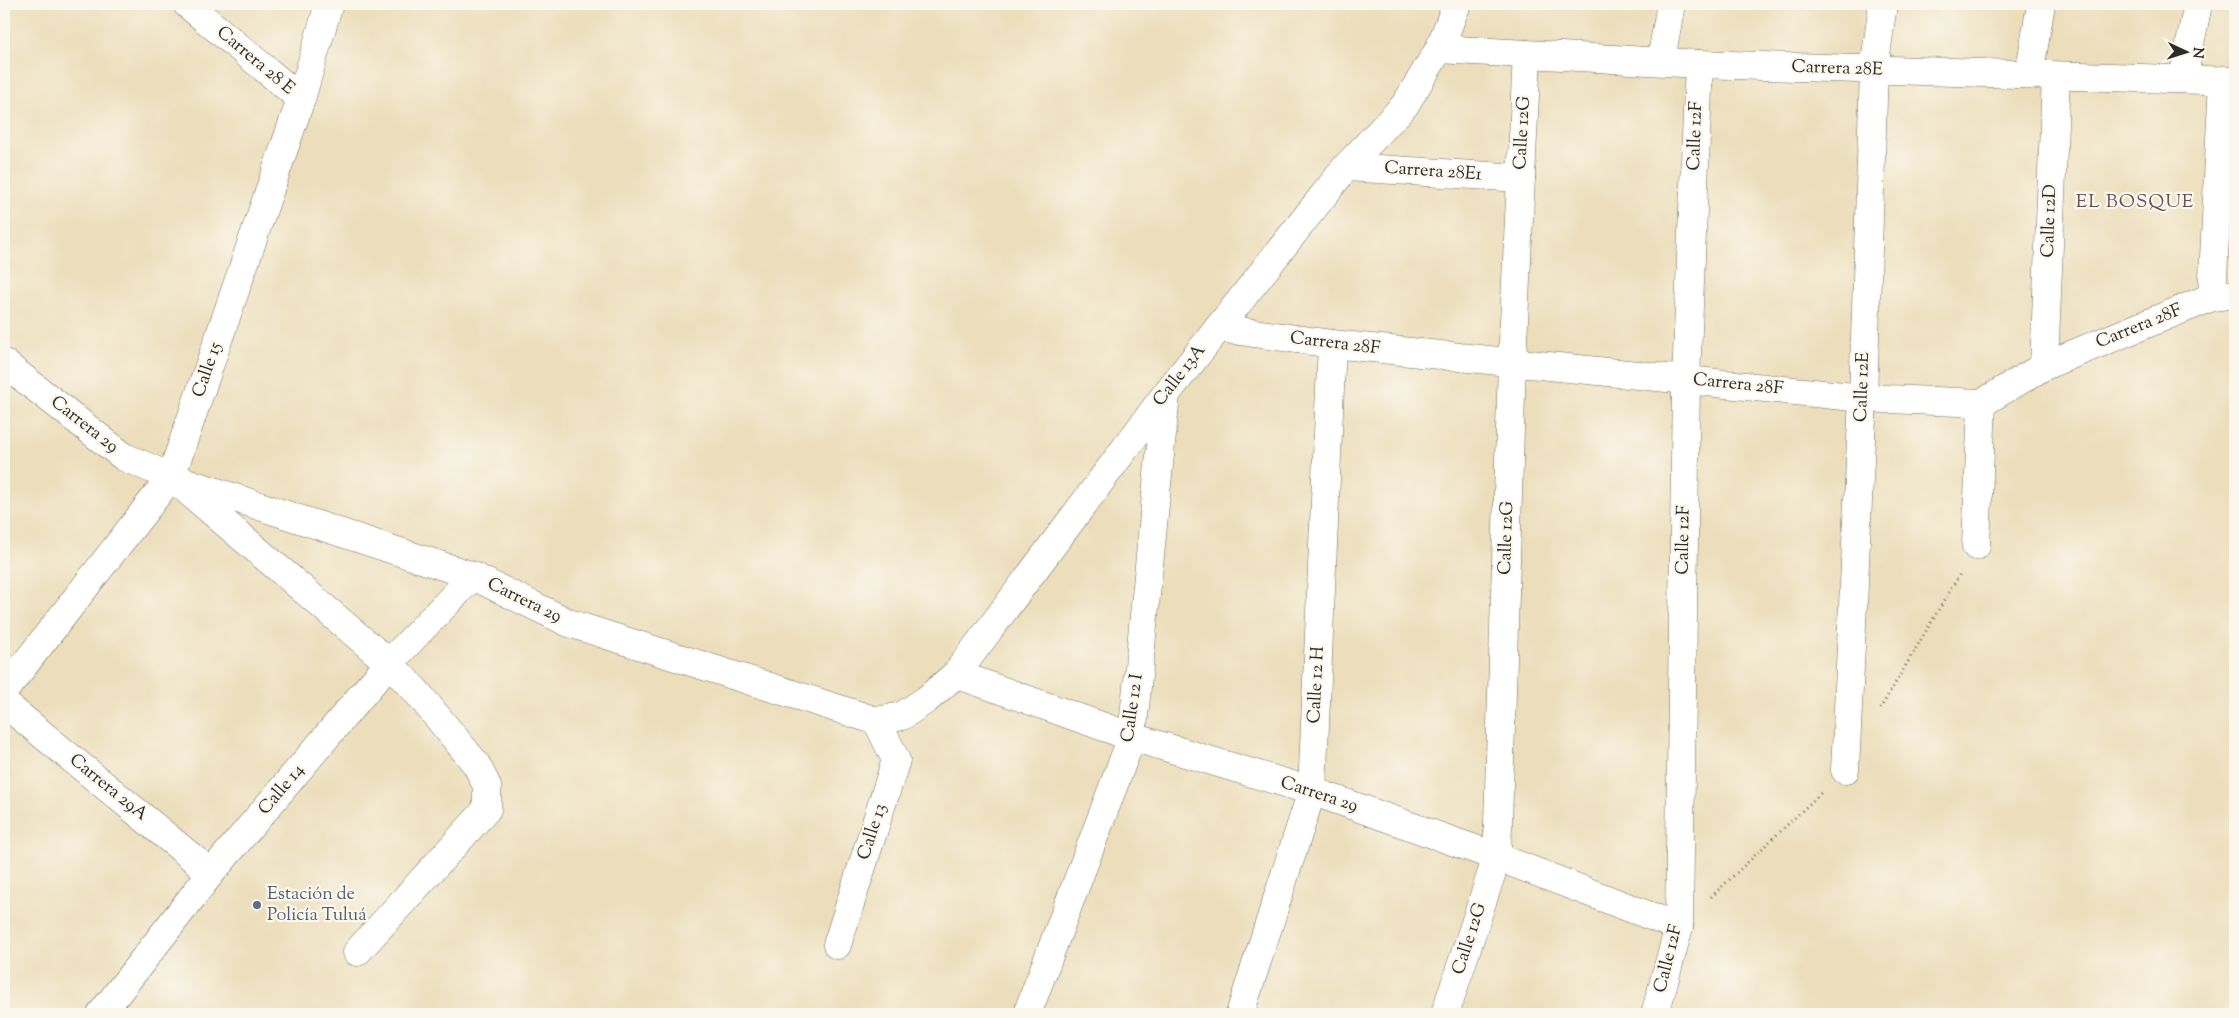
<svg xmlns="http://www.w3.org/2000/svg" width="2239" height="1018" viewBox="0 0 2239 1018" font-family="'Sorts Mill Goudy',serif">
	<rect width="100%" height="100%" fill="#fbf7ec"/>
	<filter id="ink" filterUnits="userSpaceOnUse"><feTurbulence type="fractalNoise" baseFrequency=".02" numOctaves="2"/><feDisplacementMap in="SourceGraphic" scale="10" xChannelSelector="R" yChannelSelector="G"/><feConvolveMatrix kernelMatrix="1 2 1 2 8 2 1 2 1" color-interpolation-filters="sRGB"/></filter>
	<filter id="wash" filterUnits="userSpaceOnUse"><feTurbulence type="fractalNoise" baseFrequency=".0096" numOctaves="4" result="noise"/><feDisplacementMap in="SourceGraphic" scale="20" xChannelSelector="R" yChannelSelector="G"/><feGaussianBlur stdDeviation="1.12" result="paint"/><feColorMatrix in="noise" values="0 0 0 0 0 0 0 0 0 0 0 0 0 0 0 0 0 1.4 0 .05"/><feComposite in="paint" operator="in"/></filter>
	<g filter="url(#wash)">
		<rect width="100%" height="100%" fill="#ecdebb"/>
	</g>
	<g filter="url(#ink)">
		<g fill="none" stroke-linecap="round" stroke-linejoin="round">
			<defs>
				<g id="minor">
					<path d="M187,4L301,99"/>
					<path d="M1439,49L1699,64L2235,81"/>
					<path d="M1661,60L1671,4"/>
					<path d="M2029,75L2041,4"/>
					<path d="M2183,79L2198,4"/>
					<path d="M1346,167L1521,178"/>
					<path d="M2212,297L2223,80"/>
					<path d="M1218,328L1332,344L1863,398L1982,403L2044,366L2212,297L2235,294"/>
					<path d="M4,363L124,457L171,477L473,576L569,623L877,721"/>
					<path d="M2044,366L2056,76"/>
					<path d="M182,486L389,663L416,691L476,764L487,786V809L357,952"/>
					<path d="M1976,546L1982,403"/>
					<path d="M956,674L1132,737L1312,791L1497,857L1679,927"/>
					<path d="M4,691L171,477L301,99L329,4"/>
					<path d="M4,703L211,873"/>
					<path d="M877,721L902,716L926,700L956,674L1166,394L1346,167L1405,105L1439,49L1457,4"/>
					<path d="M1845,770L1863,398L1874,70L1883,4"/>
					<path d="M837,945L896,760L877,721"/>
					<path d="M1030,1006L1132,737L1166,394"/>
					<path d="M101,1014L211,873L389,663L473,576"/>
					<path d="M1240,1014L1312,791L1332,344"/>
					<path d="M1445,1014L1497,857L1512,363L1527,54"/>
					<path d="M1655,1014L1679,927L1686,380L1699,64"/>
				</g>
			</defs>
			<use href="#minor" stroke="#6f6a5d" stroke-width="29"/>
			<g stroke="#6f6a5d" stroke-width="3" stroke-dasharray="1 4" stroke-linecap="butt">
				<path d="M1880,709L1961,572"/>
				<path d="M1711,897L1823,791"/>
			</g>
			<use href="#minor" stroke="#fff" stroke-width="28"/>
		</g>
	</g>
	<circle fill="#5c6f8a" stroke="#fbf7ec" stroke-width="2" cx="257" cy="905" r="5"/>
	<g text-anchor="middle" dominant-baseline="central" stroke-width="4.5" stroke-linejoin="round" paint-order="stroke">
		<g font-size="18" fill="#2b2b2b" stroke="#fbf7ec">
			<text transform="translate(255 61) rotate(40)">Carrera 28 E</text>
			<text transform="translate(1837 69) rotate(2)">Carrera 28E</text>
			<text transform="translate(1523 133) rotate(-87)">Calle 12G</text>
			<text transform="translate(1696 136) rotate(-88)">Calle 12F</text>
			<text transform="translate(1433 172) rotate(4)">Carrera 28E1</text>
			<text transform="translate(2050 221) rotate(-88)">Calle 12D</text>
			<text transform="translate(2139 327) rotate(-22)">Carrera 28F</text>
			<text transform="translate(1335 344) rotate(7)">Carrera 28F</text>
			<text transform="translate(208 370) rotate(-71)">Calle 15</text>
			<text transform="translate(1180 376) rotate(-52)">Calle 13A</text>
			<text transform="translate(1738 385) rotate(6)">Carrera 28F</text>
			<text transform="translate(1863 387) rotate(-88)">Calle 12E</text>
			<text transform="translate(84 425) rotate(38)">Carrera 29</text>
			<text transform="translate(1507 538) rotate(-88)">Calle 12G</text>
			<text transform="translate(1684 540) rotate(-89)">Calle 12F</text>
			<text transform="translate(524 601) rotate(26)">Carrera 29</text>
			<text transform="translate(1317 685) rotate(-87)">Calle 12 H</text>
			<text transform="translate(1133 708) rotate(-82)">Calle 12 I</text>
			<text transform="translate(108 788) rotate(39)">Carrera 29A</text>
			<text transform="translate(282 790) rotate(-50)">Calle 14</text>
			<text transform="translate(1319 795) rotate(18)">Carrera 29</text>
			<text transform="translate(873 832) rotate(-72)">Calle 13</text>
			<text transform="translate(1470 939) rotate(-72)">Calle 12G</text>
			<text transform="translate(1669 959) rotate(-76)">Calle 12F</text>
		</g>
		<g font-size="18" fill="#4e5e75" stroke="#fbf7ec" text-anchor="start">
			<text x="267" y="895">Estación de<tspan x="267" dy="21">Policía Tuluá</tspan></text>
		</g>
		<g font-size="19" letter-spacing="1" fill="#6b4f58" stroke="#fbf7ec">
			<text x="2135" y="202">EL BOSQUE</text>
		</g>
	</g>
	<rect width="2239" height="1018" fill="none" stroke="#fbf7ec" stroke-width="20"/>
	<g transform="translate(2186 52) rotate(94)" stroke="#fbf7ec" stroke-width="4" paint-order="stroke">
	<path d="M0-4L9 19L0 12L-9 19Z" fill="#2b2b2b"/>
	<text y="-8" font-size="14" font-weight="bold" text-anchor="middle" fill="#2b2b2b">N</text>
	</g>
</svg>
